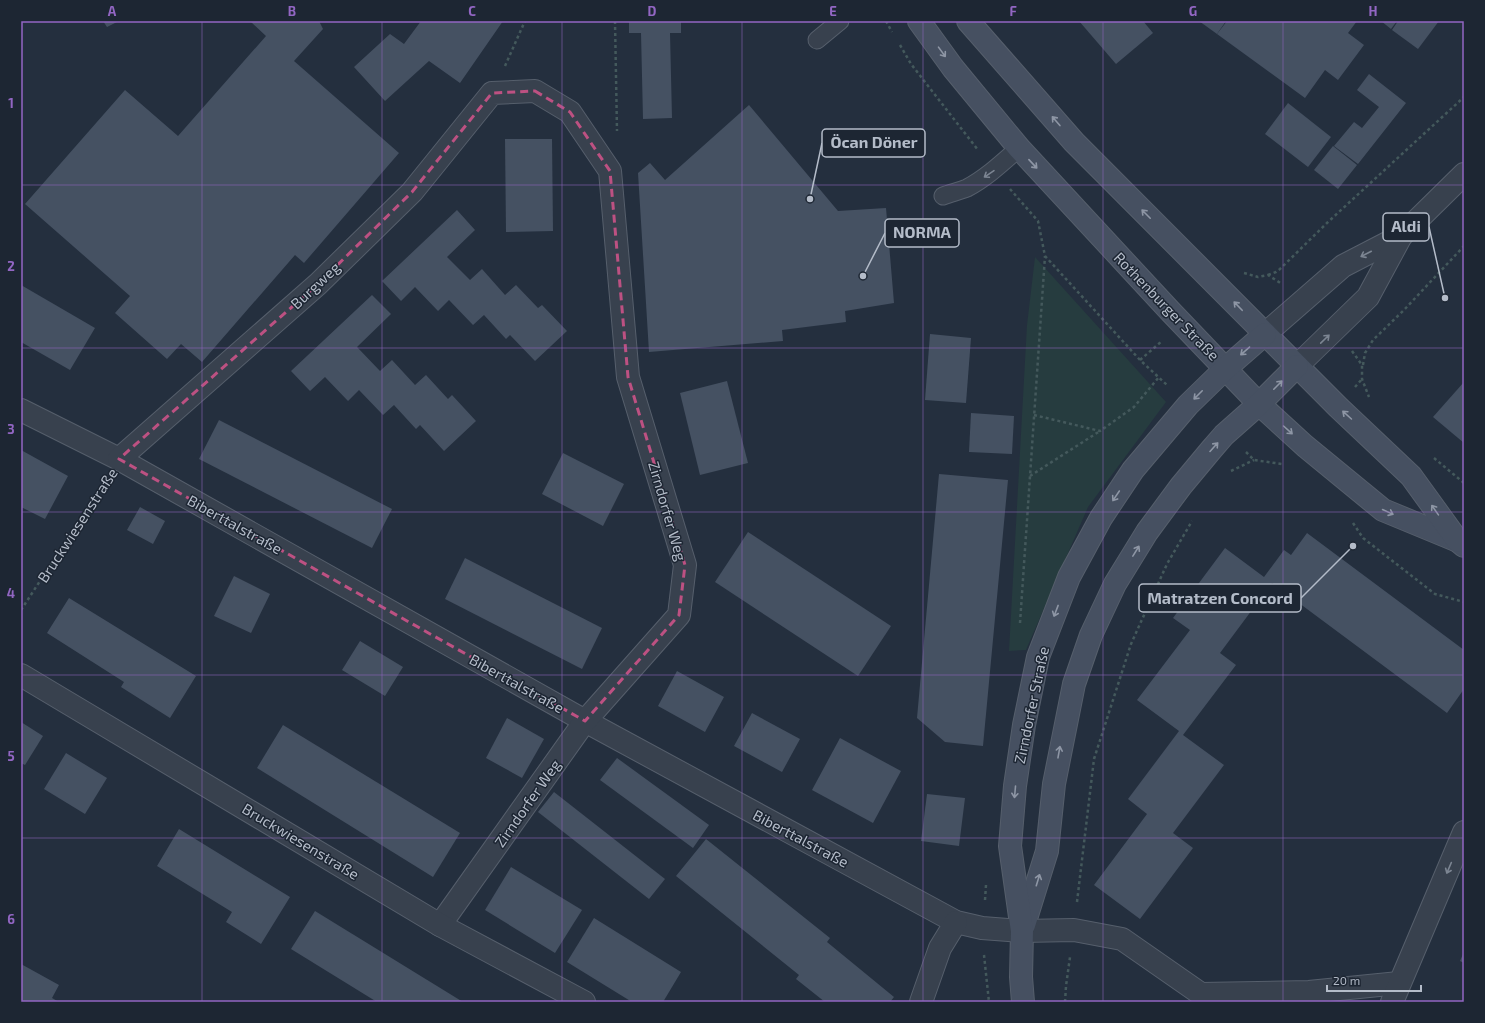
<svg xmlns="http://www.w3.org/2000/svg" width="1485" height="1023" viewBox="0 0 1485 1023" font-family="'Exo 2',sans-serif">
	<rect width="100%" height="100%" fill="#242f3e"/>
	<path fill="#263c3f" d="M1035,257L1166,402L1088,507L1026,650L1009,651L1027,325Z"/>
	<g fill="#455162">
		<path d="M103,21H119L107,27Z"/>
		<path d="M250,21H319L323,29L294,61L399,153L304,263L295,255L202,362L181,344L167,359L115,313L130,296L25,204L125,90L178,136L266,36Z"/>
		<path d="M421,21H503L460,83L429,61L385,101L354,67L390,34L404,44Z"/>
		<path d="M629,21H681V33H670L672,118L643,119L641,33H629Z"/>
		<path d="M1079,21H1143L1153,33L1116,64Z"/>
		<path d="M1199,21H1226L1217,34Z"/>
		<path d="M1227,21H1357L1348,33L1364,45L1338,80L1325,70L1305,98L1217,34Z"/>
		<path d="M1381,21H1397L1391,29Z"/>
		<path d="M1398,21H1439L1418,49L1392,30Z"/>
		<path d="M1369,74L1406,103L1358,164L1334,146L1354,122L1362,128L1379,107L1357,90Z"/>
		<path d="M1288,103L1331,137L1308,167L1265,134Z"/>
		<path d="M749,105L838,211L886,208L894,303L845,311L846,322L782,330L783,341L649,352L638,173L650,163L665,180Z"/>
		<path d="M505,139H552L553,231L506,232Z"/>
		<path d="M1333,146L1357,165L1338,189L1314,170Z"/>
		<path d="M457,210L475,230L447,257L470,280L482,269L505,295L516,285L538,308L542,305L567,331L535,361L510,335L506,339L484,315L473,325L449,300L438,311L415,287L401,301L382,281Z"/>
		<path d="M21,285L95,328L70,370L21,342Z"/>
		<path d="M372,295L391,314L357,347L380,371L392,360L415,385L426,375L448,399L452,395L476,421L444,451L420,425L416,429L394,405L383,415L359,390L348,401L325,377L310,391L291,371Z"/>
		<path d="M930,334L971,338L966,403L925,400Z"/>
		<path d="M727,381L748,463L700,475L680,393Z"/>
		<path d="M1464,382V443L1433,417Z"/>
		<path d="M971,413L1014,416L1012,454L969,452Z"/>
		<path d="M219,420L392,509L372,548L199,459Z"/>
		<path d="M21,450L68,476L45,519L21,507Z"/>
		<path d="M563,453L624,484L603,526L542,494Z"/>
		<path d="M939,474L1008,480L983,746L945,742L917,718Z"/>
		<path d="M140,507L165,521L153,544L127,530Z"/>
		<path d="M748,532L891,626L858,676L715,582Z"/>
		<path d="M1307,533L1464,650V689L1447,713L1272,583L1220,653L1236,665L1183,735L1224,765L1173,833L1193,848L1140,919L1094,885L1147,814L1128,799L1179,731L1137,700L1190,630L1173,618L1225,548L1264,577L1284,550L1291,555Z"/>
		<path d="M465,558L602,628L582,669L445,599Z"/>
		<path d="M234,576L270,594L251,633L214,616Z"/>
		<path d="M69,598L196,676L170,718L121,687L124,682L47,633Z"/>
		<path d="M360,641L403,667L385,696L342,670Z"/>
		<path d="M677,671L724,697L705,732L658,706Z"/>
		<path d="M752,713L800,739L782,772L734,746Z"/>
		<path d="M507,718L544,739L522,778L486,758Z"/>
		<path d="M21,722L43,736L25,765L21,763Z"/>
		<path d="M283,725L460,833L433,877L257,768Z"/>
		<path d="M840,738L901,771L873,823L812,790Z"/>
		<path d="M66,753L107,778L85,814L44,789Z"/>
		<path d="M617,758L709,825L693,848L600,780Z"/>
		<path d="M554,792L665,879L649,899L538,812Z"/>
		<path d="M927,794L965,798L959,846L921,841Z"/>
		<path d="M179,829L290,897L261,944L226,922L232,912L157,866Z"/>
		<path d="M706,839L830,938L827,942L894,997L890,1002H825L796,979L799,975L676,876Z"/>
		<path d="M511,867L582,910L555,953L485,910Z"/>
		<path d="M315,911L463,1002H377L291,949Z"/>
		<path d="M594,918L681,972L663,1002H632L567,962Z"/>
		<path d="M1464,952V963L1460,961Z"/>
		<path d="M21,964L59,985L52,998L59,1002H21Z"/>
	</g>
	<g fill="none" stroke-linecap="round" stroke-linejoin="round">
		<defs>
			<g id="service">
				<path d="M817,40L840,21"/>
				<path d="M943,196C951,193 960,191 967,188C986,178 1002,163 1019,148"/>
			</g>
			<g id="minor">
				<path d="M21,410L119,459L585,721L956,922L982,928L1022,931L1074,930L1122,939L1201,994L1309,992L1399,983"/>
				<path d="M119,459L318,284L412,192L492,93L535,91L570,112L610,171L628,377L685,565L679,615L585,721L440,925"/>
				<path d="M21,675L440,925L584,1002"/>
				<path d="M921,1002L940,948L956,922"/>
				<path d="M1392,1002L1464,832"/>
			</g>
			<g id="tertiary">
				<path d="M1265,334L1343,266L1401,236"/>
				<path d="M1297,366L1368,297L1401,236L1464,174"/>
			</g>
			<g id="secondary">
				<path d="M919,21L953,68L1019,148L1170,311L1259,404L1305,446L1383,510L1458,541L1464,546"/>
				<path d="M968,21L1074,142L1338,407L1411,476L1458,541"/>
				<path d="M1024,925L1047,851L1054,784L1074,684L1091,635L1115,584L1147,532L1181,486L1211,450L1224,435L1259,404L1297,366"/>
				<path d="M1023,1002L1021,977L1022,931L1010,846L1015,786L1024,725L1038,657L1069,577L1101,518L1133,470L1188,405L1226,368L1265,334"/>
			</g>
		</defs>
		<use href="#service" stroke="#565f6c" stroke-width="19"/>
		<use href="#minor" stroke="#565f6c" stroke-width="24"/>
		<use href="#tertiary" stroke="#565f6c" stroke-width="24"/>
		<use href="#secondary" stroke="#565f6c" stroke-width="24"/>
		<g stroke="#44595c" stroke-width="2.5" stroke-dasharray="3 3" stroke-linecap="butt">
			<path d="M615,21L617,131"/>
			<path d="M886,21L892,32"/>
			<path d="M900,45L911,64L978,150"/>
			<path d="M505,66L525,21"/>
			<path d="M1010,189L1038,221L1045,256L1140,360L1168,386"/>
			<path d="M1244,273L1258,277L1268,275L1282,284"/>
			<path d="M1268,275L1276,272L1280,269L1328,222L1464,97"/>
			<path d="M1352,351L1362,365V379L1369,397"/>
			<path d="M1140,360L1162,341"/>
			<path d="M1363,365L1365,353L1373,340L1404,310L1464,246"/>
			<path d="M1355,387L1362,379"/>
			<path d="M1034,415L1100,431L1134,407L1159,377"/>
			<path d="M1246,452L1254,460L1282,464"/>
			<path d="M1434,458L1464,483"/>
			<path d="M1231,471L1254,460"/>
			<path d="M1030,476L1100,431"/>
			<path d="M1353,523L1363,538L1435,594L1464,602"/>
			<path d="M21,610L105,482"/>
			<path d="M1020,623L1045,256"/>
			<path d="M985,900L986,885"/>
			<path d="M1077,902L1094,759L1131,644L1167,564L1192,521"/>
			<path d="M984,955L989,1002"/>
			<path d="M1065,1002L1066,986L1070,957"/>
		</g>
		<use href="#service" stroke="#38414e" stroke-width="17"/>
		<use href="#minor" stroke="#38414e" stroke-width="22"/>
		<use href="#tertiary" stroke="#38414e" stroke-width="22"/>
		<use href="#secondary" stroke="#465061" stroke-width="22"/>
	</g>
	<defs><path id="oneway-shaft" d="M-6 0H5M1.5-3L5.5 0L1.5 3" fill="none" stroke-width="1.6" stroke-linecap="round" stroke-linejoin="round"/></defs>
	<g stroke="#8e96a5">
		<use href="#oneway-shaft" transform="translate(942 52) rotate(54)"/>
		<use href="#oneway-shaft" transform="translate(1056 121) rotate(-131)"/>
		<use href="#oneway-shaft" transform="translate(1033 164) rotate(47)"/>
		<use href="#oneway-shaft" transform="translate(1146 214) rotate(-135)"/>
		<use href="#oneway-shaft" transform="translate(1238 306) rotate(-134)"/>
		<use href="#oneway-shaft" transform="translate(1245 351) rotate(139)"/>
		<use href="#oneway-shaft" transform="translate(1278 385) rotate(-45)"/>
		<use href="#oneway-shaft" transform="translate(1198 395) rotate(135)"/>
		<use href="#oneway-shaft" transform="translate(1347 415) rotate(-138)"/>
		<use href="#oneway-shaft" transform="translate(1288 430) rotate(42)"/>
		<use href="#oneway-shaft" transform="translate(1214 447) rotate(-48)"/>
		<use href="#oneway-shaft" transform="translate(1116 496) rotate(124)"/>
		<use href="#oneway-shaft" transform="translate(1435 510) rotate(-125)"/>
		<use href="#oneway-shaft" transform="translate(1388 512) rotate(25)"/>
		<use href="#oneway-shaft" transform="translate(1136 551) rotate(-58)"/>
		<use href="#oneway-shaft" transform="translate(1056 611) rotate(111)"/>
		<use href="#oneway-shaft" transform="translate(1059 752) rotate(-80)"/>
		<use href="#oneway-shaft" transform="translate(1015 792) rotate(95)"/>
		<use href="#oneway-shaft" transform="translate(1038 880) rotate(-73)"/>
	</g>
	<g stroke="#7c8592">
		<use href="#oneway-shaft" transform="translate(989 174) rotate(146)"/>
		<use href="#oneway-shaft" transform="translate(1366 254) rotate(153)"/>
		<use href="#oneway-shaft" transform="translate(1325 339) rotate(-44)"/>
		<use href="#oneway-shaft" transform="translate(1449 868) rotate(113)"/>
	</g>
	<path fill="none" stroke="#bd5182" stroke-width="3" stroke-dasharray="8 5" stroke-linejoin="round" d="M535,91L570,112L610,171L628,377L685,565L679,615L585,721L119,459L318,284L412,192L492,93Z"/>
	<path fill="none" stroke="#9266c3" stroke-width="1" stroke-opacity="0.55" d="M202,21V1002M382,21V1002M562,21V1002M742,21V1002M923,21V1002M1103,21V1002M1283,21V1002M21,185H1464M21,348H1464M21,512H1464M21,675H1464M21,838H1464"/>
	<g text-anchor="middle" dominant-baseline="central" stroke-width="3" stroke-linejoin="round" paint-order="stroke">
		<g font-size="15" fill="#b4bcc9" stroke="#1d2633">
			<text transform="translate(315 285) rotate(-43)">Burgweg</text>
			<text transform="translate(1167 306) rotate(46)">Rothenburger Straße</text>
			<text transform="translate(668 511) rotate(74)">Zirndorfer Weg</text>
			<text transform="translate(235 524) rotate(29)">Biberttalstraße</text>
			<text transform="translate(77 525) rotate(-57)">Bruckwiesenstraße</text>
			<text transform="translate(517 683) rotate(29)">Biberttalstraße</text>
			<text transform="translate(1031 705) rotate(-78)">Zirndorfer Straße</text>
			<text transform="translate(527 803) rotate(-55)">Zirndorfer Weg</text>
			<text transform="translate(801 838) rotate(28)">Biberttalstraße</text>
			<text transform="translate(301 841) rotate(31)">Bruckwiesenstraße</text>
		</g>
	</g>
	<path fill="none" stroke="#b4bcc9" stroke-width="1.5" d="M810 199L822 143M1445 298L1429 227M863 276L885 233M1353 546L1301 598"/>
	<g fill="#b4bcc9" stroke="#1d2633" stroke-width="1.5">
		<circle cx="810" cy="199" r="4"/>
		<circle cx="1445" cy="298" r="4"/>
		<circle cx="863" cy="276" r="4"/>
		<circle cx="1353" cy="546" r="4"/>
	</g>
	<g fill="#1d2633" stroke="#b4bcc9" stroke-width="1.5">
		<rect x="822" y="129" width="103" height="28" rx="4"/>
		<rect x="1383" y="213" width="46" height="28" rx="4"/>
		<rect x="885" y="219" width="74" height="28" rx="4"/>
		<rect x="1139" y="584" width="162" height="28" rx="4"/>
	</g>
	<g font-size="16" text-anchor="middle" font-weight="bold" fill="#b4bcc9">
		<text x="874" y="148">Öcan Döner</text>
		<text x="1406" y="232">Aldi</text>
		<text x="922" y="238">NORMA</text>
		<text x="1220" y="604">Matratzen Concord</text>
	</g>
	<rect width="1485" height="1023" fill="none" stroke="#1d2633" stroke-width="44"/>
	<path d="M1327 985v6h94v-6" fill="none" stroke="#b4bcc9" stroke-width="2"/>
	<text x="1333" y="985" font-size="12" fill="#b4bcc9" stroke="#1d2633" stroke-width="3" paint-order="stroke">20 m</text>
	<rect x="22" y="22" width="1441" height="979" fill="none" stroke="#9266c3" stroke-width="1.5"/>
	<g font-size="13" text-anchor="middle" font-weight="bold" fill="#9266c3">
		<text x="112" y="16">A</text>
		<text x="292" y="16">B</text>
		<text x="472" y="16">C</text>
		<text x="652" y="16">D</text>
		<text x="833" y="16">E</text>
		<text x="1013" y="16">F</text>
		<text x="1193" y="16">G</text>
		<text x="1373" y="16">H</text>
		<text x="11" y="108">1</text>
		<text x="11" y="271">2</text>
		<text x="11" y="434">3</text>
		<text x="11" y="598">4</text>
		<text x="11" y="761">5</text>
		<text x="11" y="924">6</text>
	</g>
</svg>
